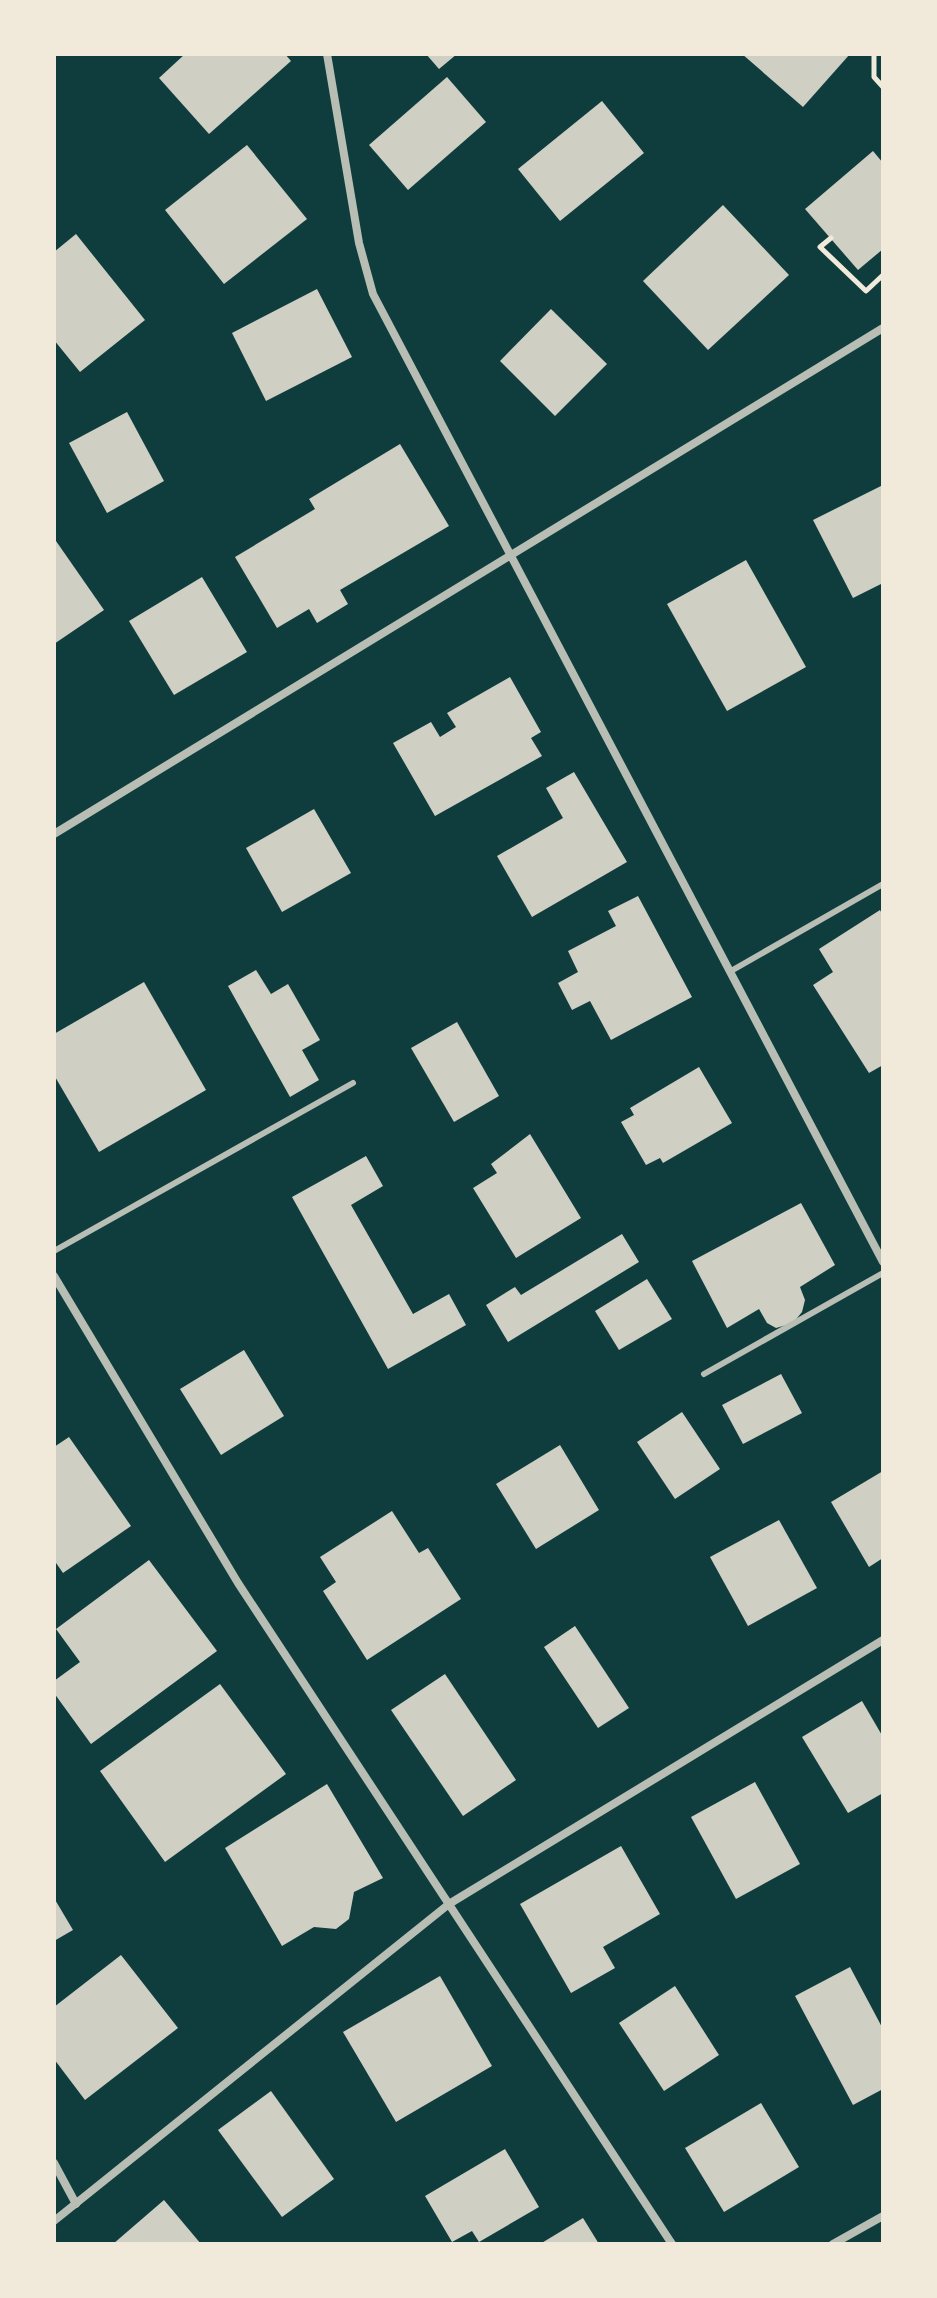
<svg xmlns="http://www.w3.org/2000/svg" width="937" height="2298" viewBox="0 0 937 2298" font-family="'Noto Sans',sans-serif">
	<rect width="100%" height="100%" fill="#0f3d3e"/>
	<g fill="#cfcfc3">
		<path d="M185,54H285L291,61L209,134L159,78Z"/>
		<path d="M426,54H457L439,69Z"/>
		<path d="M742,54H850L803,107Z"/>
		<path d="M447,77L486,122L408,190L369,145Z"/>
		<path d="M602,101L644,153L560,221L518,169Z"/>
		<path d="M247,145L307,219L224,284L165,210Z"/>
		<path d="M873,151L883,163V249L858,270L805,209Z"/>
		<path d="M723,205L789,275L708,350L643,281Z"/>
		<path d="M76,234L145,320L80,372L54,340V252Z"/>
		<path d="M317,289L352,357L266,401L232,333Z"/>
		<path d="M551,309L607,364L555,416L500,361Z"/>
		<path d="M127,412L164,481L107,513L69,443Z"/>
		<path d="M400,444L449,526L340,590L348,604L317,623L309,609L277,628L235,557L315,509L309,499Z"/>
		<path d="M881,486L883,583L853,598L813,520Z"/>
		<path d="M56,541L104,610L54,644V542Z"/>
		<path d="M746,560L806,667L727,711L667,604Z"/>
		<path d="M202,577L247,652L174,695L129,621Z"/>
		<path d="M510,677L541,732L531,738L542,756L435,816L393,743L431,722L440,737L456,727L447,713Z"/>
		<path d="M574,772L627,862L532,917L497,856L563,818L546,788Z"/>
		<path d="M314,809L351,873L282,912L246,848Z"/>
		<path d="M638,896L692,997L611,1040L590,1001L572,1010L558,983L578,972L568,951L616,926L608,911Z"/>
		<path d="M880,910L883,916V1065L869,1073L813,985L833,972L819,949Z"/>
		<path d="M256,970L271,994L288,984L320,1040L302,1050L319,1080L290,1097L228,986Z"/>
		<path d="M144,982L206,1090L99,1152L54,1075V1034Z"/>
		<path d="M457,1022L499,1096L454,1122L411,1048Z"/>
		<path d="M699,1067L732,1123L663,1163L660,1158L646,1165L621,1122L634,1115L630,1108Z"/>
		<path d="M530,1134L581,1218L516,1258L473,1188L497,1173L491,1164Z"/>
		<path d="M366,1156L383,1186L351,1205L413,1314L449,1294L466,1325L388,1369L292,1197Z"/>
		<path d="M801,1203L835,1265L800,1287L805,1300L802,1312L793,1323L776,1328L767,1323L759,1309L727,1328L692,1261Z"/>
		<path d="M622,1234L639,1262L508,1342L486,1305L515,1287L521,1295Z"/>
		<path d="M647,1279L672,1319L619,1350L595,1311Z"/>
		<path d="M244,1350L284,1416L221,1455L180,1389Z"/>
		<path d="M781,1374L802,1413L743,1444L722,1405Z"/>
		<path d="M682,1412L720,1469L675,1499L637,1442Z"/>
		<path d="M69,1437L131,1526L63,1573L54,1560V1447Z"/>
		<path d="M560,1445L599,1510L536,1549L496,1484Z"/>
		<path d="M883,1471V1558L869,1567L831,1502Z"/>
		<path d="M392,1511L419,1553L428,1548L461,1599L367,1660L323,1591L336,1582L320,1557Z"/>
		<path d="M779,1520L817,1588L748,1626L710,1557Z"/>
		<path d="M149,1560L217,1651L91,1744L54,1693V1681L80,1662L56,1629Z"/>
		<path d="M575,1626L629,1708L598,1728L544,1647Z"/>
		<path d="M445,1674L516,1780L463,1816L391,1710Z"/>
		<path d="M220,1684L286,1774L165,1862L100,1771Z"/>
		<path d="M862,1701L883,1737V1793L848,1813L802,1737Z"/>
		<path d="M755,1782L800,1864L736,1899L691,1817Z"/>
		<path d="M327,1784L383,1878L354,1892L349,1919L336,1929L314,1927L282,1946L225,1848Z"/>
		<path d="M621,1846L660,1914L603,1947L615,1968L571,1993L520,1904Z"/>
		<path d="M54,1898L73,1930L54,1941Z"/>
		<path d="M121,1955L178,2028L85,2100L54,2059V2007Z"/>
		<path d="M850,1967L883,2029V2089L853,2105L795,1996Z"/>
		<path d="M440,1976L492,2066L396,2122L343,2032Z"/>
		<path d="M675,1986L719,2055L664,2091L619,2023Z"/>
		<path d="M271,2091L334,2179L282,2217L218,2130Z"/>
		<path d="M761,2103L799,2167L724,2212L685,2148Z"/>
		<path d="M505,2149L539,2207L479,2242L472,2231L452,2242L425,2196Z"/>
		<path d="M164,2200L201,2244H113Z"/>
		<path d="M583,2218L599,2244H540Z"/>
	</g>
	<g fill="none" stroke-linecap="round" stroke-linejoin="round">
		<g stroke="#f1e9da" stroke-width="5">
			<path d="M874,54V77L883,87"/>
			<path d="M831,238L820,247L866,291L883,275"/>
		</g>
		<g stroke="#b8beb3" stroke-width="6">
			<path d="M731,971L883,884"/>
			<path d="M54,1251L353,1083"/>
			<path d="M704,1374L883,1273"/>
		</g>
		<g stroke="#b8beb3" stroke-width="8">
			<path d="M327,54L359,243L373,294L883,1262"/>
			<path d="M54,834L883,328"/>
			<path d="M54,1276L238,1583L672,2244"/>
			<path d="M54,2163L76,2204"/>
			<path d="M54,2221L449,1904L883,1640"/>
			<path d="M833,2244L883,2216"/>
		</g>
	</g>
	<rect width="937" height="2298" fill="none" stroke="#f1e9da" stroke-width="112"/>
</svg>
